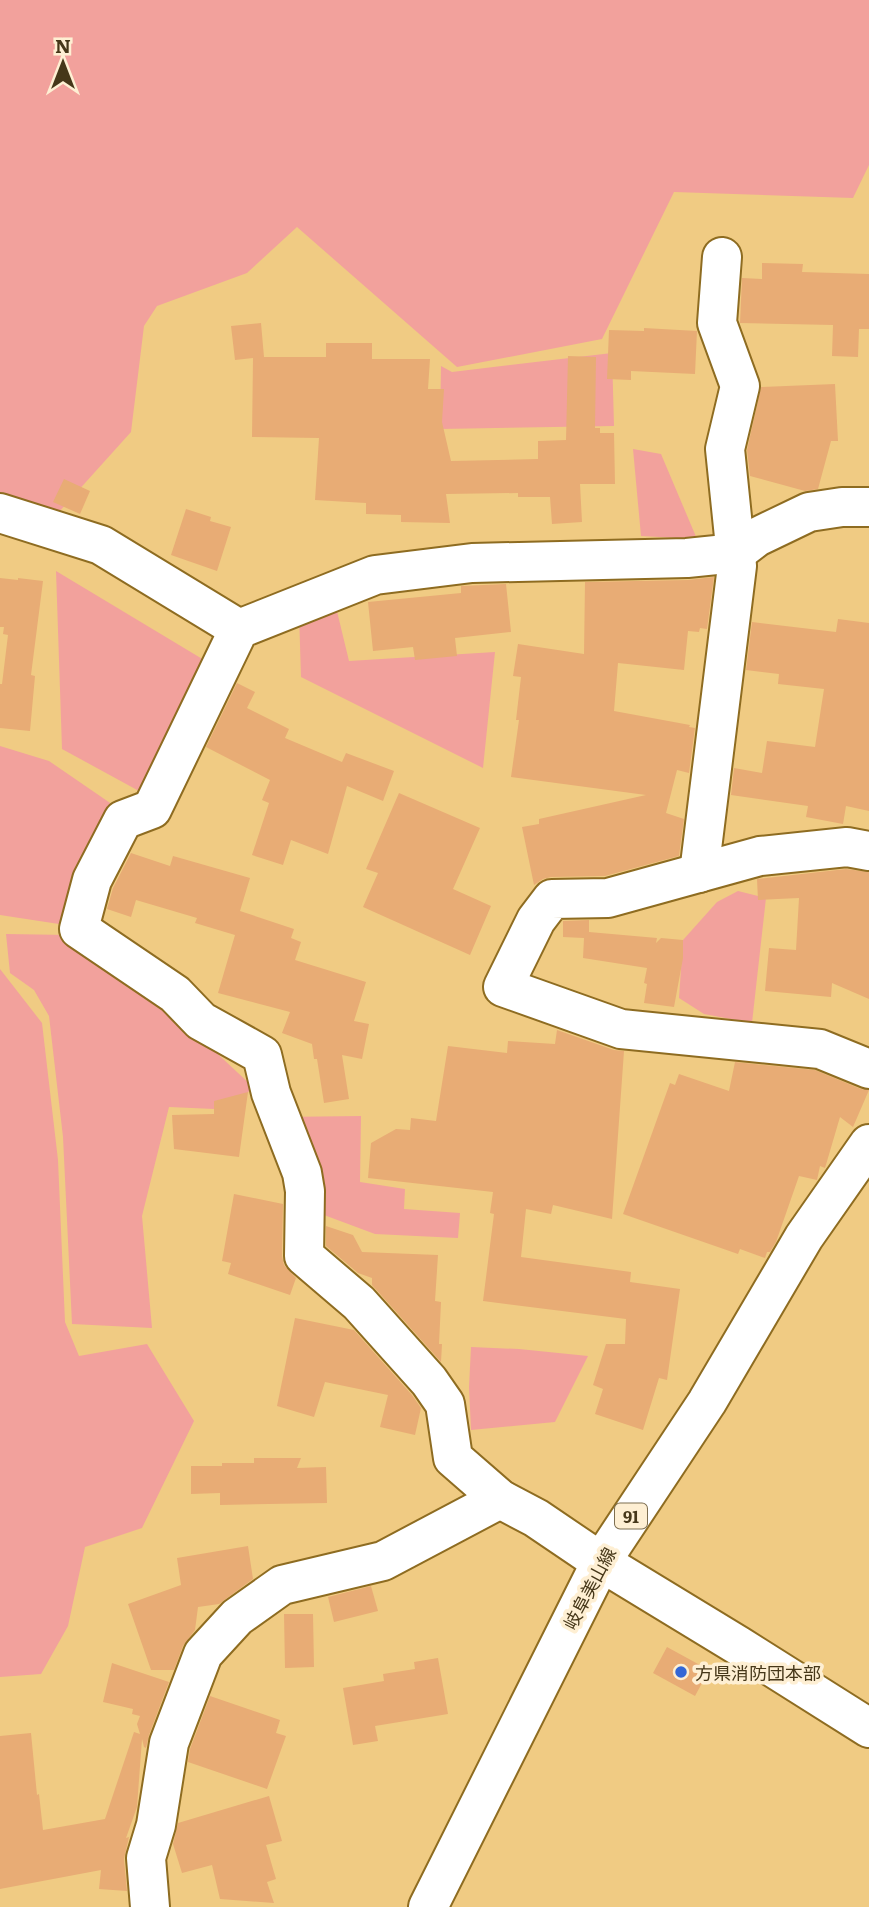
<svg xmlns="http://www.w3.org/2000/svg" width="869" height="1907" viewBox="0 0 869 1907" font-family="Literata,'Noto Sans JP',serif">
	<rect width="100%" height="100%" fill="#f0cb83"/>
	<g fill="#f2a19c">
		<path d="M0,0H869V165L853,198L674,192L602,339L457,367L297,227L247,273L157,306L144,326L131,432L49,523L0,501Z"/>
		<path d="M612,353L614,426L440,429L441,366L452,372Z"/>
		<path d="M633,449L661,454L697,539L641,536Z"/>
		<path d="M56,571L209,663L139,791L62,749Z"/>
		<path d="M335,603L349,661L495,652L483,768L301,677L299,613Z"/>
		<path d="M0,746L49,761L116,807L72,926L0,915Z"/>
		<path d="M738,891L766,898L752,1023L704,1014L679,998L683,940L717,902Z"/>
		<path d="M6,934L69,935L207,1044L252,1086L237,1110L169,1107L142,1216L152,1328L72,1324L63,1137L49,1016L34,990L10,973Z"/>
		<path d="M0,969L42,1023L58,1160L65,1322L79,1356L147,1344L194,1421L142,1528L85,1547L68,1626L41,1674L0,1677Z"/>
		<path d="M361,1116L360,1182L405,1189L404,1209L460,1213L458,1238L375,1234L324,1215L280,1117Z"/>
		<path d="M471,1347L519,1349L588,1356L555,1422L471,1430L469,1387Z"/>
	</g>
	<g fill="#e8ac75">
		<path d="M762,263L803,264L802,272L869,274V329H859L858,357L832,356L833,325L740,323L742,278L762,279Z"/>
		<path d="M261,323L264,357H326V343H372V359H430L428,389H444L442,422L451,461L538,459V441L566,440L568,356L596,357L595,428H600V433H614L615,484H580L582,522L552,524L550,497H518V493L446,494L450,523L401,522V515L366,514V503L315,500L319,438L252,437L253,358L235,360L231,326Z"/>
		<path d="M644,328L697,331L695,374L631,371V380L607,379L609,330L644,331Z"/>
		<path d="M835,384L838,441H831L818,489L805,491L750,476L747,450L761,387Z"/>
		<path d="M64,479L90,491L80,514L53,502Z"/>
		<path d="M186,509L211,517L210,521L231,527L217,571L171,555Z"/>
		<path d="M714,577L707,629L700,628L699,632L688,631L684,670L618,663L614,711L690,725L689,727L695,728L689,773L677,770L666,813L684,819L679,856L605,876L551,877L543,879L534,885L522,827L539,824V819L646,795L511,777L519,720H516L521,677L513,676L518,644L584,654L585,582L688,580Z"/>
		<path d="M0,578L18,580V578L43,581L31,675L35,676L30,731L0,728V684H2L8,635L3,634L4,627H0Z"/>
		<path d="M506,584L511,632L455,638L457,656L415,660L413,647L373,651L368,602L461,593V586Z"/>
		<path d="M838,619L869,623V811L846,806L843,824L806,817L808,806L731,795L734,768L762,773L767,741L815,747L824,689L778,684L779,674L746,670L752,622L836,632Z"/>
		<path d="M237,683L255,692L247,708L289,729L285,738L342,762L346,753L394,771L383,801L347,786L328,854L291,840L283,865L252,855L269,803L262,800L270,780L206,747Z"/>
		<path d="M399,793L480,828L453,889L491,906L470,955L363,907L378,873L366,869Z"/>
		<path d="M131,853L170,866L173,856L250,878L240,911L294,929L291,938L301,942L295,960L366,982L354,1021L369,1024L362,1059L342,1055L349,1099L324,1103L317,1059H314L312,1044L282,1033L290,1012L218,993L235,935L195,923L197,918L136,900L131,917L107,909L113,888Z"/>
		<path d="M846,869L869,872V999L832,983L831,997L765,991L769,948L796,950L799,898L758,900L757,879Z"/>
		<path d="M589,920V932L657,938L656,943L661,938L683,940V958L674,1007L644,1003L647,984L644,983L647,968L583,958L584,938L563,937V921Z"/>
		<path d="M557,1030L614,1050L624,1051L612,1219L553,1205L551,1214L526,1209L521,1257L631,1272L630,1282L680,1289L667,1380L659,1378L643,1430L595,1414L603,1389L593,1385L606,1344H625L626,1319L483,1301L494,1214L490,1213L493,1192L368,1178L371,1143L396,1129L410,1130L411,1118L436,1121L448,1046L507,1053L508,1041L555,1044Z"/>
		<path d="M735,1062L815,1070L861,1089L869,1090L853,1127L840,1117L825,1168L820,1166L817,1180L799,1176L776,1242L770,1252H767L765,1258L740,1249L738,1254L623,1214L670,1083L675,1085L679,1074L729,1091Z"/>
		<path d="M248,1092L239,1157L174,1149L172,1115L214,1114V1101Z"/>
		<path d="M234,1194L283,1204L282,1256L284,1265L296,1278L290,1295L228,1274L231,1263L222,1261Z"/>
		<path d="M326,1226L353,1235L362,1252L438,1255L435,1301L441,1302L439,1344H442L441,1362L372,1285V1278L358,1273L326,1246Z"/>
		<path d="M295,1318L354,1330L412,1395L421,1408L415,1435L380,1427L388,1395L325,1382L314,1417L277,1406Z"/>
		<path d="M254,1458H301L297,1468L326,1467L327,1503L220,1505V1493L191,1494V1466H222V1463H254Z"/>
		<path d="M248,1546L253,1579L219,1604L198,1607L195,1630L183,1646L174,1670H151L128,1604L181,1585L177,1558Z"/>
		<path d="M371,1586L378,1611L334,1622L328,1597Z"/>
		<path d="M284,1614H313L314,1667L285,1668Z"/>
		<path d="M667,1647L709,1670L695,1696L653,1673Z"/>
		<path d="M438,1658L448,1714L375,1726L378,1741L353,1745L343,1688L384,1681L383,1674L415,1669L414,1662Z"/>
		<path d="M112,1663L169,1682L149,1735L146,1748L144,1747L142,1739L137,1807L126,1838L129,1837L124,1859L127,1891L99,1889L101,1870L0,1889V1736L31,1733L37,1795L39,1794L43,1830L105,1819L134,1732L140,1734L137,1724L140,1716L132,1714L133,1709L103,1702Z"/>
		<path d="M210,1696L280,1720L276,1733L286,1736L267,1789L188,1762L190,1749Z"/>
		<path d="M269,1796L282,1841L266,1845L276,1879L267,1882L274,1903L220,1899L212,1865L182,1873L173,1844L178,1823Z"/>
	</g>
	<g fill="none" stroke-linecap="round" stroke-linejoin="round">
		<defs>
			<g id="minor">
				<path d="M869,507H842L809,512L757,537L736,553L687,558L472,563L375,575L239,629L152,809L123,820L92,880L79,929L175,994L201,1021L262,1055L271,1093L302,1173L305,1191L304,1256L359,1303L429,1381L445,1404L453,1458L500,1499L536,1518L601,1562L739,1646L869,1728"/>
				<path d="M0,513L101,545L239,629"/>
				<path d="M869,851L847,847L760,856L608,898L552,899L536,920L503,987L621,1029L820,1049L869,1069"/>
				<path d="M699,873L737,566L725,449L740,386L717,323L722,257"/>
				<path d="M150,1907L146,1858L156,1825L169,1743L203,1654L237,1617L282,1585L383,1561L500,1499"/>
			</g>
			<path id="major" d="M428,1907L601,1562L707,1402L804,1237L869,1144"/>
		</defs>
		<use href="#minor" stroke="#8e6c21" stroke-width="42"/>
		<use href="#major" stroke="#8e6c21" stroke-width="42"/>
		<use href="#minor" stroke="#fff" stroke-width="38"/>
		<use href="#major" stroke="#fff" stroke-width="38"/>
	</g>
	<circle fill="#3467d6" stroke="#feefd3" stroke-width="2.5" cx="681" cy="1672" r="7"/>
	<g text-anchor="middle" dominant-baseline="central" stroke-width="7" stroke-linejoin="round" paint-order="stroke">
		<rect fill="#feefd3" stroke="#7d6e51" stroke-width="2" x="615" y="1503.5" width="32" height="25" rx="5"/>
		<g font-size="16" font-weight="bold" fill="#463719">
			<text x="631" y="1516">91</text>
		</g>
		<g font-size="18" fill="#463719" stroke="#feefd3">
			<text transform="translate(589 1588) rotate(-62)">岐阜美山線</text>
		</g>
		<g font-size="18" fill="#463719" stroke="#feefd3" text-anchor="start">
			<text x="695" y="1672">方県消防団本部</text>
		</g>
	</g>
	<g transform="translate(63 63)" stroke="#feefd3" stroke-width="5" paint-order="stroke">
	<path d="M0-5L12 26L0 18L-12 26Z" fill="#463719"/>
	<text y="-10" font-size="19" font-weight="bold" text-anchor="middle" fill="#463719">N</text>
	</g>
</svg>
